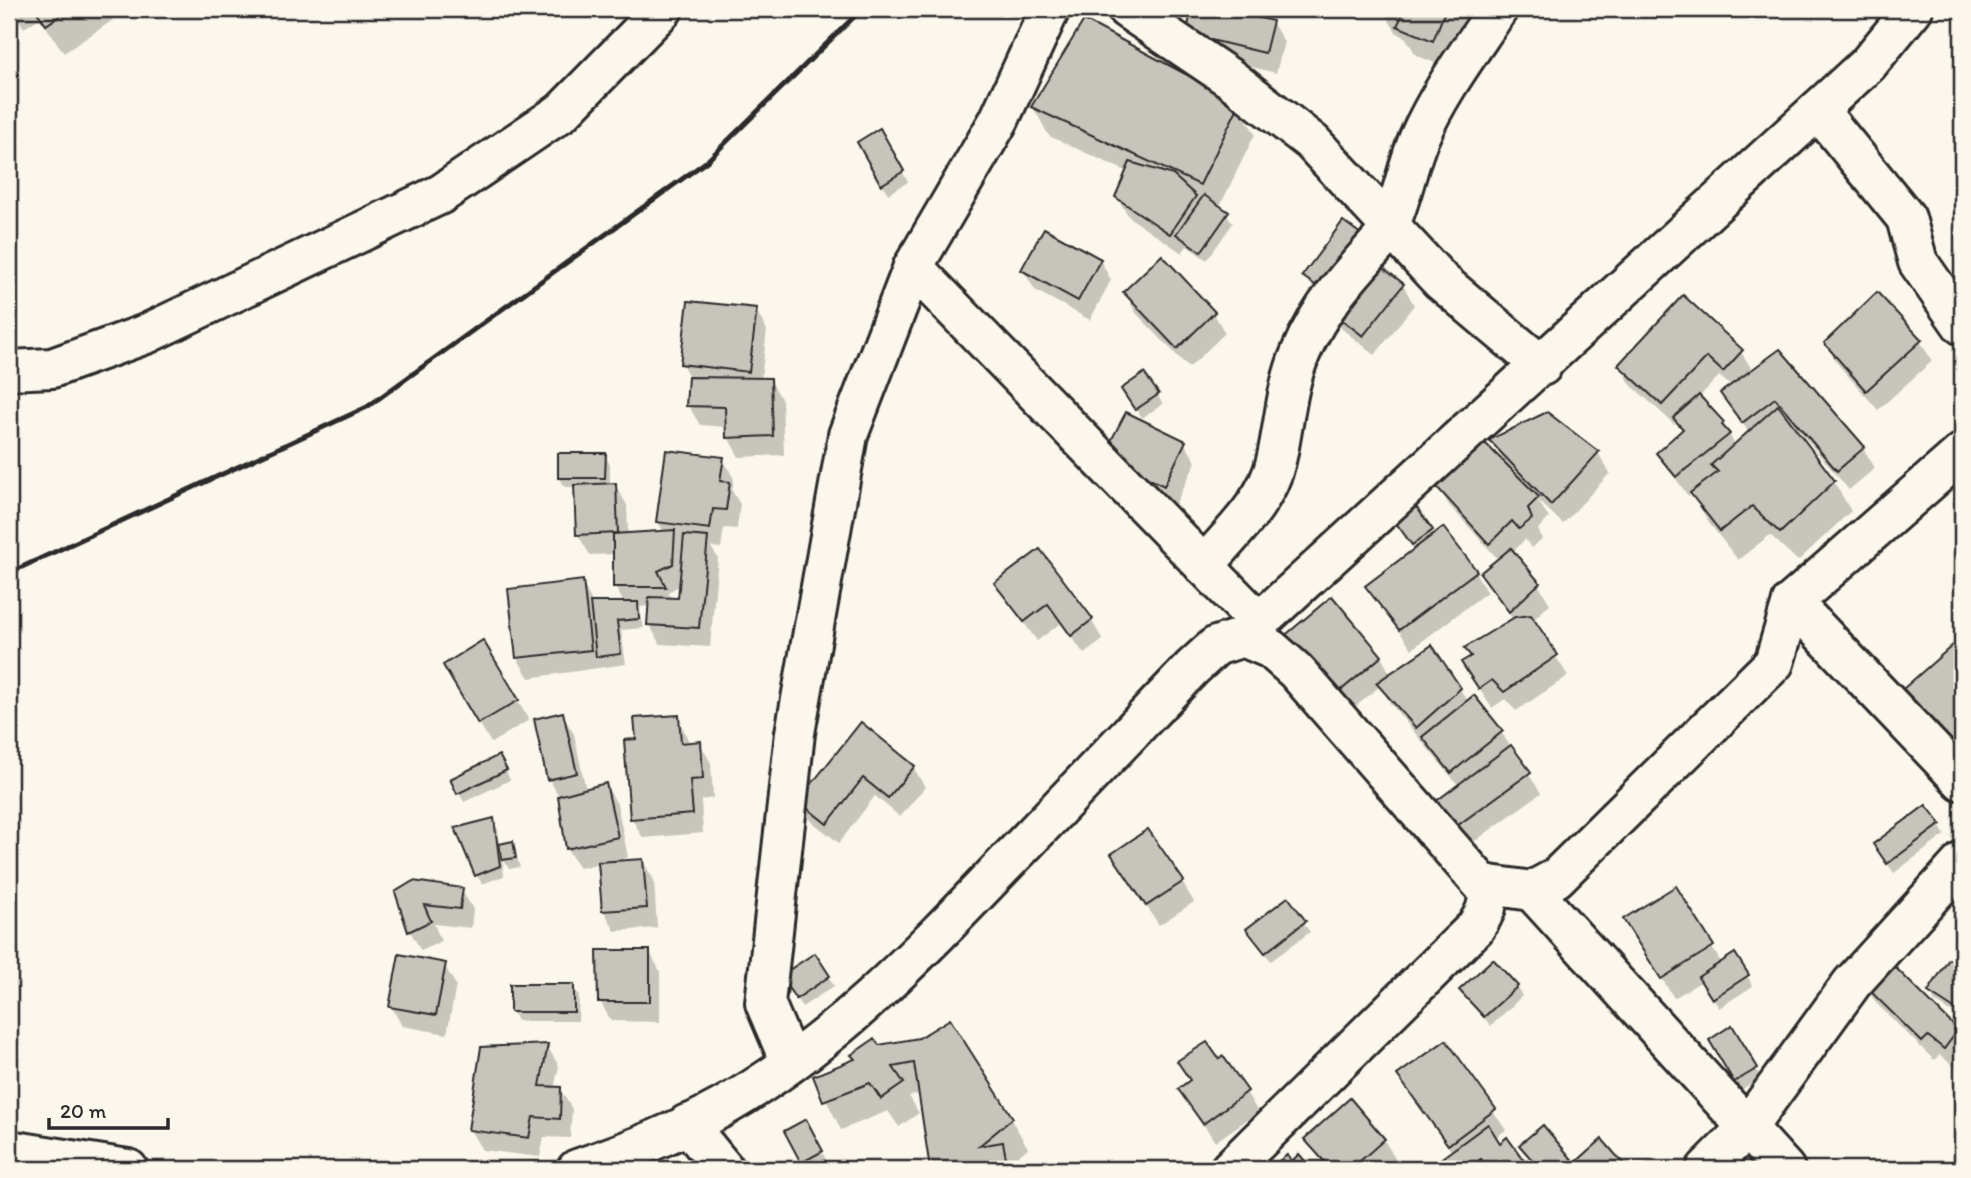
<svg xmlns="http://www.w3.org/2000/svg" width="1971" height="1178" viewBox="0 0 1971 1178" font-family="Itim,sans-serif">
	<rect width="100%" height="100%" fill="#fbf7ec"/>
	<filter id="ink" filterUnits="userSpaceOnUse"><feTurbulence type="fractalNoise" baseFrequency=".0143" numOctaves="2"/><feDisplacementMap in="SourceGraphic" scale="14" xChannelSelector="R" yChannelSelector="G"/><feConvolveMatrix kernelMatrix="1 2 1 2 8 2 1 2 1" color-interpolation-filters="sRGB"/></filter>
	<g filter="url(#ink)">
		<g fill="#0003" fill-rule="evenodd">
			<path d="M12,9H106L113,20L64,53L40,18L24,28Z"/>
			<path d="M1194,9H1261L1266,21L1272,22L1284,42L1276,73L1200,54L1188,34Z"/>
			<path d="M1382,9H1476L1449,69L1416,55L1406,38L1396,32Z"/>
			<path d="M1238,104L1255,134L1219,208L1233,223L1207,260L1187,246L1182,253L1129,217L1117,197L1128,172L1049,136L1033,107Z"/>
			<path d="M880,131L908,182L888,194L859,142Z"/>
			<path d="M1161,258L1214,314L1225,333L1189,368L1136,313L1125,293Z"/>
			<path d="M1100,260L1111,280L1090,320L1035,290L1023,270Z"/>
			<path d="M1379,267L1403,285L1414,305L1375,355L1342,329L1305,276Z"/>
			<path d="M1877,294L1920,341L1932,361L1878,410L1837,363L1826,343Z"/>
			<path d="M756,310L767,330L761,380H770L782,400L784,455L739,457L728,437L727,427L700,425L688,405L689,377L682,364Z"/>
			<path d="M1780,351L1863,448L1875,468L1849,490L1798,429L1795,431L1834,482L1851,511L1798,561L1770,535L1738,560L1709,523L1692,493L1688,496L1658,453L1683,431L1677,421L1674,424L1631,385L1620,365L1741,352L1753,371ZM1719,376L1732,387L1723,394L1749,433L1735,445L1723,423L1699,397Z"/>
			<path d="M1157,395L1163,404L1142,418L1129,399Z"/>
			<path d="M1492,440L1598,453L1610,473L1563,524L1537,499L1549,518L1538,529L1542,539L1531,548L1525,539L1512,553L1538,584L1550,604L1533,620L1568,676L1516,711L1505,699L1492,708L1475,683L1471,658L1466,649L1513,620L1482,573L1499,560L1449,505L1437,485L1506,465Z"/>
			<path d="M1184,442L1196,462L1175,505L1117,476Z"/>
			<path d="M605,455L610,465V485H615L627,505L628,534L664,532L657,521L723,459L734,479L732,491L740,504L737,529L724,528L721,548L711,547L718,558L710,647L660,644L649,624L650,606L639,607L644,628L621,630L626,664L529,678L517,658L582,582L593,604L624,603L615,587V554L590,555L578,535L576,487H565L559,477ZM681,585L680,599H671L668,592Z"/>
			<path d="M1394,519L1431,531L1475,572L1487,592L1412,649L1368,587L1416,550Z"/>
			<path d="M997,584L1091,620L1103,640L1084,654L1061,623L1037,641Z"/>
			<path d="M1962,639V781L1897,696Z"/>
			<path d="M483,642L529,720L491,743L445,665Z"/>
			<path d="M1381,657L1391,675L1460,689L1468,702L1501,732L1541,793L1467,847L1448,822L1459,786L1390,703L1380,686L1339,721L1290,663Z"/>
			<path d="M562,714L574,734L586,790L606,785L617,804L628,857L616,862L642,860L654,880L657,928L615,931L604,911L600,864L579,868L567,849L560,798L549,779Z"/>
			<path d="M678,717L690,744L700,743L711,763L713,798L701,800L703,833L643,838L632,819Z"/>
			<path d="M861,724L913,767L925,787L900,817L875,796L839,843L811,821L800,802Z"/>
			<path d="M504,766L510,780L464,802L459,793Z"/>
			<path d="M1926,807L1945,835L1894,873L1880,854Z"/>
			<path d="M493,820L498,830L500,845L512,843L520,867L509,869L502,857L504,876L482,884L477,875Z"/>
			<path d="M1125,874L1182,882L1194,902L1159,925Z"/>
			<path d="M1676,888L1722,964L1735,956L1753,986L1719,1008L1702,981L1674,998L1637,939Z"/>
			<path d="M461,889L473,909L471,928L434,924L441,941L421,951L410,931L397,893Z"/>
			<path d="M1287,900L1310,932L1271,961L1254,939Z"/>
			<path d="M649,951L660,971V1022L611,1021L600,1001Z"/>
			<path d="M815,955L834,986L802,1007L788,986Z"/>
			<path d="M1949,962L1962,970V1019L1935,1002L1930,992Z"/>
			<path d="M444,965L456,985L447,1034L402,1026L391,1006Z"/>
			<path d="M1864,983L1957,1031L1962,1041V1059L1956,1068L1940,1055L1934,1060L1876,1003Z"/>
			<path d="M573,986L579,996L578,1021H517L512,1011Z"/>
			<path d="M1517,987L1522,996L1491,1026L1461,991Z"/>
			<path d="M1732,1028L1761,1078L1741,1090L1711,1040Z"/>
			<path d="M920,1040L1011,1119L1028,1148L1012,1161L1017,1169H932L921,1094L909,1096L919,1113L899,1127L888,1111L841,1130L815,1077L856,1061L878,1047Z"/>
			<path d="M1445,1043L1506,1130L1495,1138L1500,1145L1507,1140L1528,1169H1428L1452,1152L1399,1076Z"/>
			<path d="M547,1046L559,1066L554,1089H560L572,1109L570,1138L544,1137L540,1157L482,1150L470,1130ZM542,1065H546L539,1095L536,1094Z"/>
			<path d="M1180,1089L1246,1092L1258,1112L1215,1142Z"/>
			<path d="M805,1121L827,1161L812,1169H807L786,1131Z"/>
			<path d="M1306,1139L1384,1140L1396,1160L1385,1169H1327Z"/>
			<path d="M1602,1141L1626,1169H1536L1522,1146L1575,1165Z"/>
		</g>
		<g fill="#c7c4bc" stroke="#2b2b2b" stroke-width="2">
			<path d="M35,9H70L46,25Z"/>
			<path d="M1192,9H1253L1251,16L1273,21L1265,53L1186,34Z"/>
			<path d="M1387,9H1446L1433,41L1397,26L1402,16Z"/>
			<path d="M1084,20L1240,103L1200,185L1031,107Z"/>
			<path d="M880,128L904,171L881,185L857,142Z"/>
			<path d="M1130,162L1173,175L1196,196L1170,234L1115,197Z"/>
			<path d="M1204,195L1229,212L1201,252L1176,234Z"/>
			<path d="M1343,221L1372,242L1325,292L1302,276Z"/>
			<path d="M1044,228L1101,259L1078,301L1021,270Z"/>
			<path d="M1162,255L1215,312L1177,349L1123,292Z"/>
			<path d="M1369,257L1404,284L1363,336L1328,309Z"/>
			<path d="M1877,292L1922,340L1866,391L1824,343Z"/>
			<path d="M1683,295L1743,350L1723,372L1707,357L1662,405L1618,365Z"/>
			<path d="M688,301L757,308L749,372L680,364Z"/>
			<path d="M1780,349L1865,447L1837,471L1775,398L1742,423L1720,393Z"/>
			<path d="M1144,373L1159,394L1135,410L1121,389Z"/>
			<path d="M688,377L771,378L773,436L726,438L725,407L686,406Z"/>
			<path d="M1699,395L1724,422L1722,425L1730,434L1676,477L1656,453L1683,429L1673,418Z"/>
			<path d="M1778,405L1835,481L1780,533L1752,506L1720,531L1690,493L1718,472L1711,465Z"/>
			<path d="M1126,412L1186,441L1164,486L1103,456Z"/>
			<path d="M1547,412L1599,452L1551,505L1489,440Z"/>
			<path d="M1482,440L1539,497L1528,508L1532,519L1519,529L1512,521L1489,544L1435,485Z"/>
			<path d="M666,450L724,457L720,481L730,482L726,510L713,509L710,529L656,522Z"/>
			<path d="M558,453H606L605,478H558Z"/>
			<path d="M616,483L618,533L576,535L574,485Z"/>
			<path d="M1407,494L1433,530L1412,545L1386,509Z"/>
			<path d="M1443,527L1477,571L1399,630L1365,586Z"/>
			<path d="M675,530L673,564L658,571L666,587H613V534Z"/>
			<path d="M684,535L708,537L699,628L647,625L649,597L678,598Z"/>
			<path d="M1511,548L1540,583L1509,612L1480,573Z"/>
			<path d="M1040,549L1093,619L1071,636L1048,604L1024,622L994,583Z"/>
			<path d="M583,580L591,650L516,658L508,589Z"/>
			<path d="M1332,596L1382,656L1327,702L1276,643Z"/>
			<path d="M590,602H638L639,619L617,621L621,654L596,657Z"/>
			<path d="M1531,615L1558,655L1504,692L1492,680L1479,689L1461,662L1471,656L1464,648L1515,617Z"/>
			<path d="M1962,637V773L1895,696Z"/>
			<path d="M483,640L519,700L478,724L443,665Z"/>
			<path d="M1432,645L1461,688L1416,728L1376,683Z"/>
			<path d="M1474,695L1503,731L1451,773L1422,737Z"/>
			<path d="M563,712L577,773L547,780L534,719Z"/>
			<path d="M679,715L681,743L701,741L703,779L690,780L693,814L630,819L624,740L636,739L634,718Z"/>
			<path d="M861,722L915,766L888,798L863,778L827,824L798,801Z"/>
			<path d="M1511,745L1531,772L1454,828L1435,802Z"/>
			<path d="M499,755L507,770L457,794L450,779Z"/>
			<path d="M606,783L618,837L566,849L558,796Z"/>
			<path d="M1926,805L1941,824L1887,864L1873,844Z"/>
			<path d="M494,818L500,866L475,876L455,828Z"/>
			<path d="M1148,829L1184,881L1146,906L1111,854Z"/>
			<path d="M513,841L516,858L502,860L499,844Z"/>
			<path d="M643,859L647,908L602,911L598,862Z"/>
			<path d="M413,881L463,888L460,909L424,905L431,921L408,932L395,892Z"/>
			<path d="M1676,886L1714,946L1661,979L1623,919Z"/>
			<path d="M1288,897L1306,921L1265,953L1246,929Z"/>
			<path d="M597,950H650V1002H598Z"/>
			<path d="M815,953L830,976L796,999L780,976Z"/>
			<path d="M1735,953L1749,975L1712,999L1698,977Z"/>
			<path d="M399,954L446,963L436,1015L389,1007Z"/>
			<path d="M1886,958L1958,1030L1944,1049L1928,1036L1922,1042L1862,983Z"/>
			<path d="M1493,959L1518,986L1484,1017L1459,990Z"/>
			<path d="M1949,959L1962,968V1014L1928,992Z"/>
			<rect x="510" y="984" width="64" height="28"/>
			<path d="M950,1019L1013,1118L979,1146L1003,1142L1008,1169H930L914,1063L893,1067L904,1083L881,1099L870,1083L823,1101L813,1076L855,1059L851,1055L874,1039L879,1045L919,1038Z"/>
			<path d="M1732,1025L1758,1068L1734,1082L1709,1040Z"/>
			<path d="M1446,1040L1496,1109L1448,1145L1397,1075Z"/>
			<path d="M1207,1042L1219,1059L1223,1056L1248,1091L1203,1124L1178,1089L1190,1080L1177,1061Z"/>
			<path d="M548,1044L540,1086L561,1087L560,1119L533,1117L529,1138L468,1130L481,1047Z"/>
			<path d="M1350,1098L1385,1139L1351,1169H1331L1304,1139Z"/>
			<path d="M806,1119L823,1151L801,1163L784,1131Z"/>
			<path d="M1488,1124L1500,1143L1507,1137L1530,1169H1488L1481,1159L1467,1169H1427Z"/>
			<path d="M1543,1125L1575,1163L1602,1139L1628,1169H1540L1519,1145Z"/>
			<path d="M1299,1154L1312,1169H1269L1287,1155L1292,1161Z"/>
		</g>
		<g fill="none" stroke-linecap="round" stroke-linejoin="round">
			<defs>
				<g id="minor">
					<path d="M1127,9L1231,79L1312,142L1441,281L1542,366"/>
					<path d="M1818,110L1906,218L1918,262L1962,325"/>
					<path d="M1390,224C1403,196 1407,166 1419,138C1439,92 1471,50 1498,9"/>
					<path d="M913,267L1259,622"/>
					<path d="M9,370L52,368L146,334L441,194L562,112L663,9"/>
					<path d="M1204,566C1230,535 1267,502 1276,461C1285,423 1285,389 1301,352C1322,302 1358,266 1393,227"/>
					<path d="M1792,602L1962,781"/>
					<path d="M1243,637L1868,64L1913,9"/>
					<path d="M1532,891L1785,1169"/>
					<path d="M790,1062L765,1003L795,733L848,435L913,267L999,120L1050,9"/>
					<path d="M687,1124L724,1169"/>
					<path d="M9,1150L128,1169"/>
					<path d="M577,1169C627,1152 676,1133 723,1107C830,1047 918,955 1002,867C1066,801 1129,734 1192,668L1216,646L1243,637L1271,649L1296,671L1482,884L1532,891L1556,878L1774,663L1792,602L1962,453"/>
					<path d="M1230,1169L1475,928C1486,912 1490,903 1486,884"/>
					<path d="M1706,1169L1746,1129L1852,983L1962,862"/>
				</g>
			</defs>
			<use href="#minor" stroke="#2b2b2b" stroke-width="44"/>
			<use href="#minor" stroke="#fbf7ec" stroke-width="38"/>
			<path stroke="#2b2b2b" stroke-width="5" d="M9,573L367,407L707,161L862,9"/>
		</g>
	</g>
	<rect width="1971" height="1178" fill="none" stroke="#fbf7ec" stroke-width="35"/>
	<rect x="18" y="18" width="1936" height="1143" fill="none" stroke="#2b2b2b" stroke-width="2.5" filter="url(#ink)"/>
	<path d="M49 1118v10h119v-10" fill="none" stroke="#2b2b2b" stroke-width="3.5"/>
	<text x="60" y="1118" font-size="21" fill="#2b2b2b" stroke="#fbf7ec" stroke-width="5" paint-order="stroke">20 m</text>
</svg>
